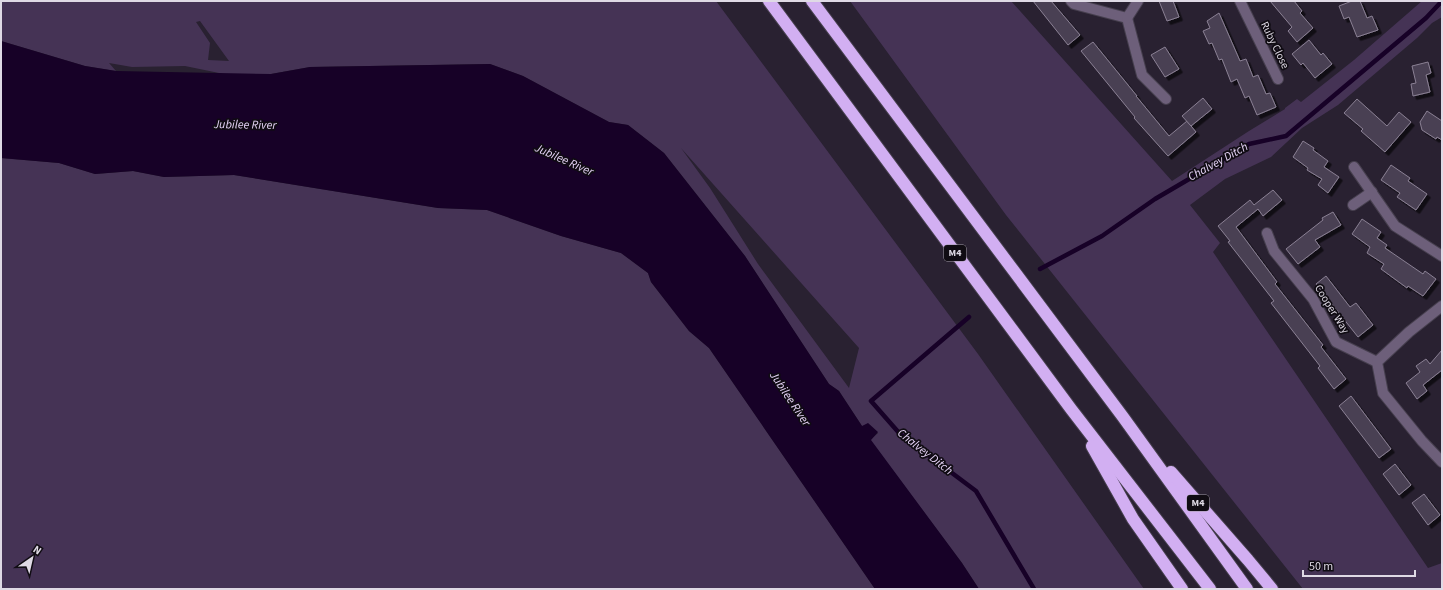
<svg xmlns="http://www.w3.org/2000/svg" width="1443" height="590" viewBox="0 0 1443 590" font-family="'Source Sans 3',sans-serif">
	<defs>
		<filter id="shadow"><feDropShadow dx="3.5" dy="3.5" stdDeviation="0" flood-color="#0009"/></filter>
	</defs>
	<rect width="100%" height="100%" fill="#292131"/>
	<g fill="#453355" fill-rule="evenodd">
		<path d="M1,1H716L978,354L1144,589H979L962,563L870,440L878,433L862,426L839,391L829,384L745,256L664,153L628,125L609,122L523,76L490,64L310,67L271,74H224L185,66L132,67L109,63L116,71L85,66L1,41ZM200,21L229,61L208,60L210,43L196,22ZM681,148L859,348L849,388L758,264L710,188Z"/>
		<path d="M850,1H1011L1172,181L1249,131L1285,109V108L1297,99L1301,102L1354,60L1422,1H1442V17L1432,23L1417,38L1338,105L1302,128L1271,157L1225,179L1190,205L1220,243L1213,252L1428,568L1442,563V589H1303L1006,215Z"/>
		<path d="M1,158L59,163L95,174L133,171L164,177L234,175L438,208L487,210L561,236L621,253L648,273L651,282L689,331L709,348L875,589H1Z"/>
	</g>
	<path fill="#170127" d="M1,41L85,66L116,71L271,74L310,67L490,64L523,76L609,122L628,125L664,153L745,256L829,384L839,391L862,426L868,423L878,432L871,440L962,563L979,589H875L709,348L689,331L651,282L648,273L621,253L561,236L487,210L438,208L234,175L164,177L133,171L95,174L59,163L1,158Z"/>
	<g fill="none" stroke-linecap="round" stroke-linejoin="round">
		<g stroke="#170127" stroke-width="4.5">
			<path d="M1040,269L1102,236L1155,199L1249,144L1286,136L1426,18L1442,1"/>
			<path d="M969,317L871,401L900,434L976,491L1034,589"/>
		</g>
	</g>
	<g fill="#4a4153" stroke="#8a8094" filter="url(#shadow)">
		<path d="M1033,1H1051L1080,35L1068,45Z"/>
		<path d="M1159,1H1173L1179,17L1167,21Z"/>
		<path d="M1270,1H1294L1302,11L1300,13L1313,28L1297,42L1288,31L1292,27Z"/>
		<path d="M1352,1H1360L1367,18L1372,16L1378,30L1357,37L1349,17L1344,19L1339,6Z"/>
		<path d="M1219,13L1240,61L1246,59L1253,77L1258,75L1266,94L1270,93L1276,107L1257,115L1249,96L1245,98L1237,79L1231,82L1222,59L1219,60L1212,43L1209,44L1203,31L1210,28L1207,21Z"/>
		<path d="M1309,40L1321,55L1323,53L1332,64L1315,78L1303,63L1301,65L1292,54Z"/>
		<path d="M1093,42L1137,96H1136L1169,136L1187,121L1196,132L1168,156L1134,118L1135,117L1081,51Z"/>
		<path d="M1165,47L1179,69L1165,77L1151,55Z"/>
		<path d="M1428,62L1431,73L1426,75L1430,92L1413,96L1411,84L1416,83L1412,66Z"/>
		<path d="M1203,98L1212,109L1191,126L1182,116Z"/>
		<path d="M1357,99L1387,126L1399,112L1411,122L1385,152L1361,131L1363,129L1344,113Z"/>
		<path d="M1427,111L1442,121V140L1437,137L1436,139L1422,130L1420,122Z"/>
		<path d="M1303,141L1314,148L1313,150L1328,161L1324,167L1339,177L1328,193L1318,185L1322,179L1307,170L1308,168L1293,157Z"/>
		<path d="M1391,165L1410,178L1408,181L1427,194L1416,210L1397,197L1400,193L1381,180Z"/>
		<path d="M1273,190L1282,200L1263,216L1258,209L1236,227L1277,282L1275,284L1323,345L1321,347L1346,379L1334,389L1318,368L1320,366L1271,303L1274,301L1228,242L1230,241L1218,226L1250,200L1254,205Z"/>
		<path d="M1333,212L1341,225L1315,240L1320,247L1298,264L1286,249L1323,220L1322,218Z"/>
		<path d="M1362,219L1381,232L1377,238L1387,245L1385,248L1423,274L1425,271L1436,279L1423,296L1408,286L1407,288L1381,269L1384,264L1367,253L1370,247L1352,234Z"/>
		<path d="M1326,276L1350,307L1356,303L1373,325L1358,337L1316,284Z"/>
		<path d="M1442,350V370L1423,385L1427,391L1417,399L1406,383L1420,372L1416,366L1426,359L1430,364Z"/>
		<path d="M1351,396L1391,449L1379,458L1339,406Z"/>
		<path d="M1395,464L1411,485L1399,495L1383,474Z"/>
		<path d="M1424,494L1440,515L1428,525L1412,503Z"/>
	</g>
	<g fill="none" stroke-linecap="round" stroke-linejoin="round">
		<defs>
			<g id="street">
				<path d="M1071,1L1074,4L1127,18L1142,75L1166,99"/>
				<path d="M1240,1L1278,79"/>
				<path d="M1127,18L1138,1"/>
				<path d="M1354,167L1395,226L1442,256"/>
				<path d="M1353,205L1372,192"/>
				<path d="M1267,233L1274,251L1313,299L1336,342L1377,362"/>
				<path d="M1442,306L1409,332L1377,362L1383,393L1422,441L1442,462"/>
			</g>
			<g id="highway">
				<path d="M769,1L1071,409L1210,589"/>
				<path d="M812,1L1123,417L1247,589"/>
				<path d="M1092,446L1133,519L1182,589"/>
				<path d="M1171,472L1248,560L1272,589"/>
			</g>
		</defs>
		<use href="#street" stroke="#463f4e" stroke-width="12"/>
		<use href="#highway" stroke="#463f4e" stroke-width="14"/>
		<use href="#street" stroke="#6d5f7a" stroke-width="10"/>
		<use href="#highway" stroke="#d2aff2" stroke-width="12"/>
	</g>
	<g text-anchor="middle" dominant-baseline="central" stroke-width="3.5" stroke-linejoin="round" paint-order="stroke">
		<g fill="#100c13" stroke="#a19ca6" stroke-width="1">
			<rect x="944" y="245" width="22" height="16" rx="3"/>
			<rect x="1187" y="495" width="22" height="16" rx="3"/>
		</g>
		<g font-size="10" font-weight="bold" fill="#dfdae5">
			<text x="955" y="253">M4</text>
			<text x="1198" y="503">M4</text>
		</g>
		<g font-size="11" fill="#dfdae5" stroke="#100c13">
			<text transform="translate(1275 45) rotate(64)">Ruby Close</text>
			<text transform="translate(1332 309) rotate(58)">Cooper Way</text>
		</g>
		<g font-size="12" font-style="italic" fill="#e6d4f7" stroke="#100c13">
			<text transform="translate(245 125) rotate(1)">Jubilee River</text>
			<text transform="translate(564 160) rotate(24)">Jubilee River</text>
			<text transform="translate(1218 162) rotate(-29)">Chalvey Ditch</text>
			<text transform="translate(790 399) rotate(56)">Jubilee River</text>
			<text transform="translate(925 452) rotate(38)">Chalvey Ditch</text>
		</g>
	</g>
	<rect width="1443" height="590" fill="none" stroke="#dfdae5" stroke-width="4"/>
	<g transform="translate(32 558) rotate(34)" stroke="#100c13" stroke-width="3" paint-order="stroke">
	<path d="M0-3L7 15L0 10L-7 15Z" fill="#dfdae5"/>
	<text y="-6" font-size="11" font-weight="bold" text-anchor="middle" fill="#dfdae5">N</text>
	</g>
	<path d="M1303 570v6h112v-6" fill="none" stroke="#dfdae5" stroke-width="2"/>
	<text x="1309" y="570" font-size="12" fill="#dfdae5" stroke="#100c13" stroke-width="3" paint-order="stroke">50 m</text>
</svg>
